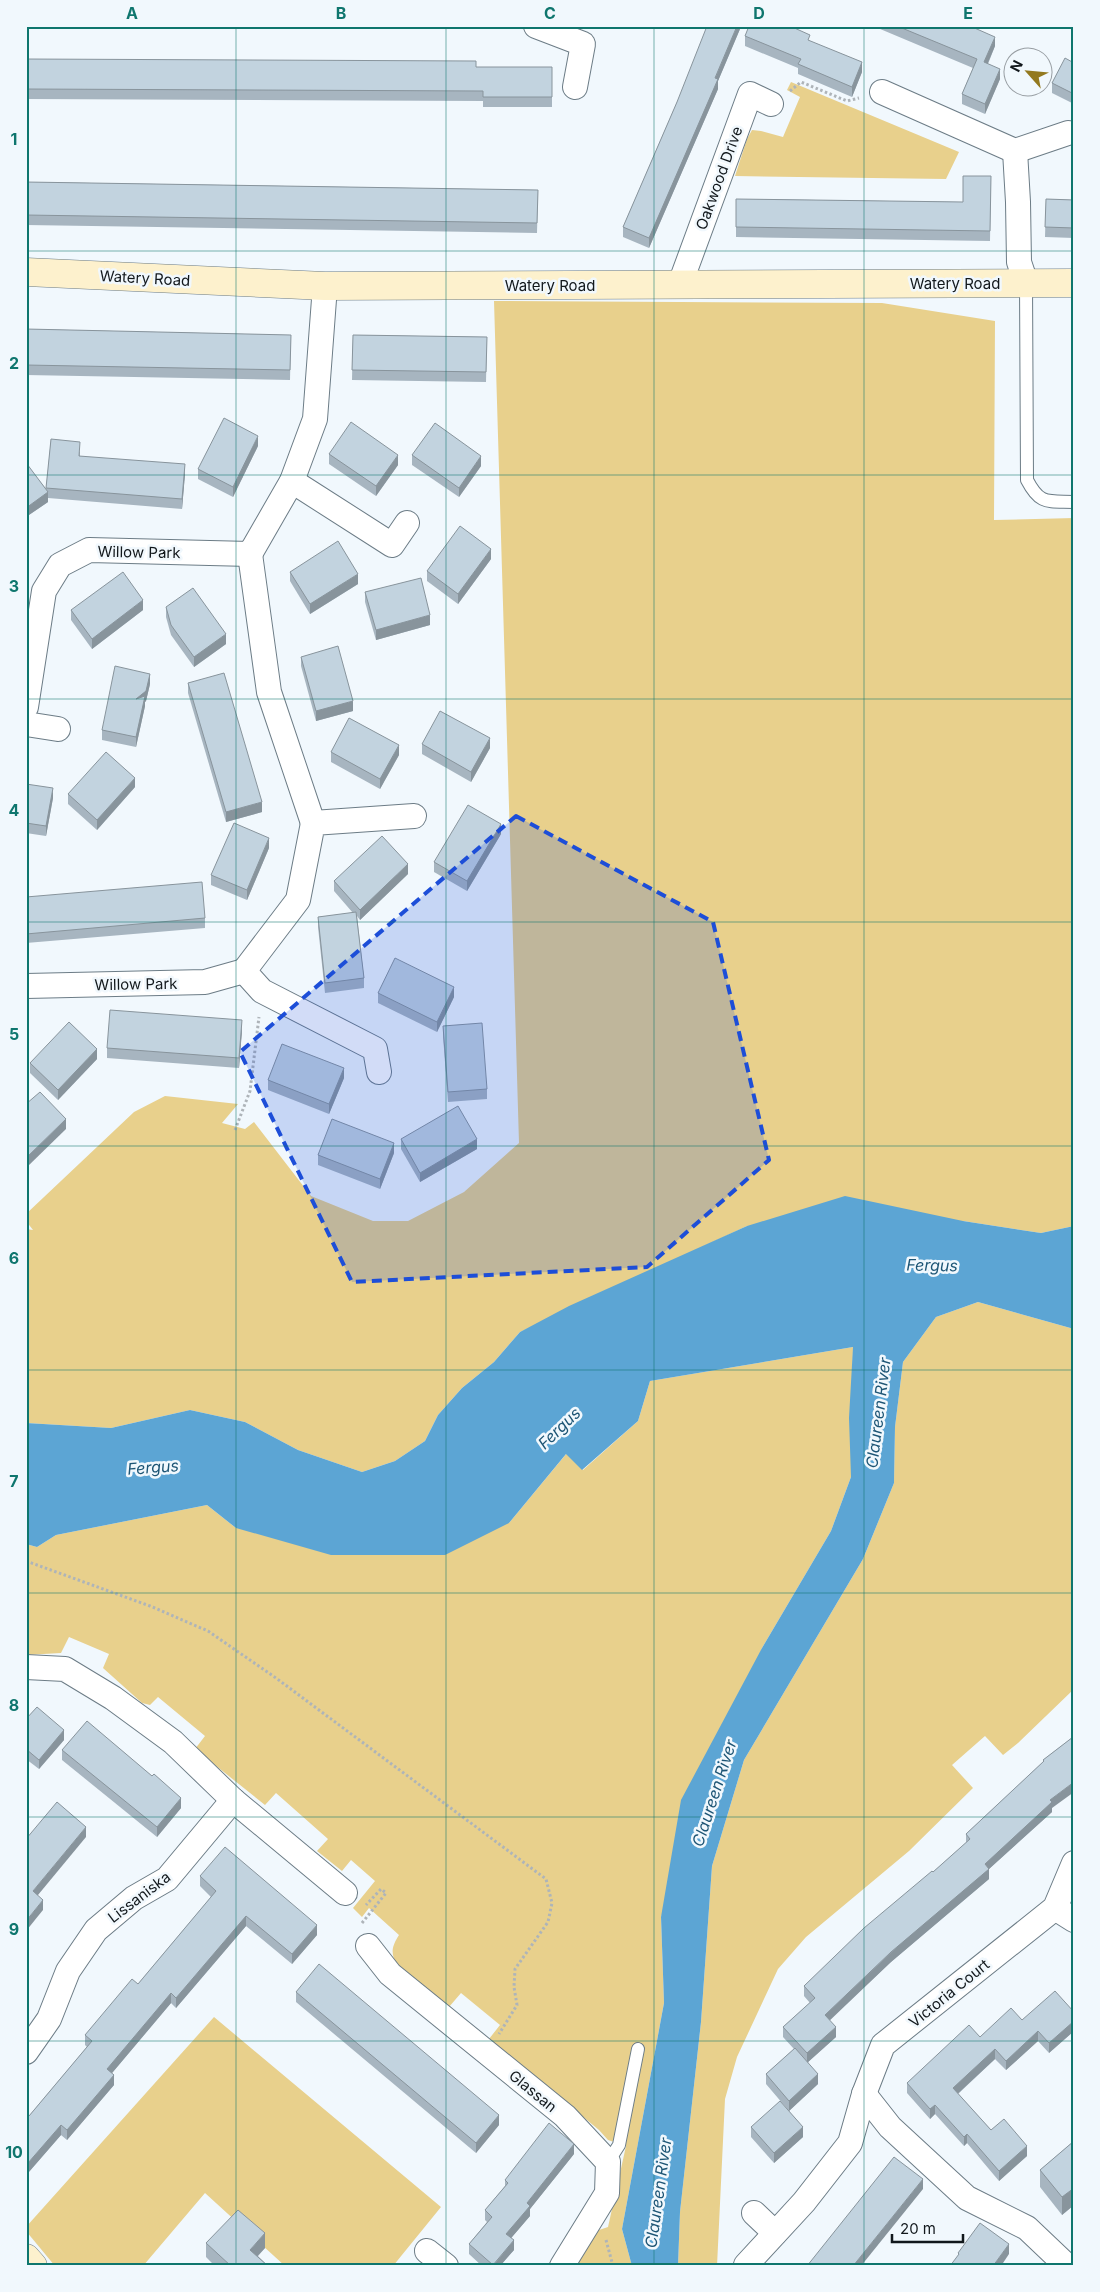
<svg xmlns="http://www.w3.org/2000/svg" width="1100" height="2292" viewBox="0 0 1100 2292" font-family="Inter,sans-serif">
	<rect width="100%" height="100%" fill="#f1f8fd"/>
	<g fill="#e8d08c">
		<path d="M791,82L959,152L946,179L735,176L747,139L752,130L761,131L783,137L800,97L787,90Z"/>
		<path d="M494,301L882,303L995,321L994,520L1074,518V1226L1041,1233L963,1221L747,1226L520,1332L494,1362L462,1388L438,1415L425,1441L395,1461L362,1472L298,1450L245,1422L190,1410L111,1428L26,1423V1229L33,1230L26,1221V1214L134,1112L165,1096L238,1104L222,1123L245,1129L254,1122L311,1196L373,1221H408L464,1192L519,1143Z"/>
		<path d="M978,1302L1074,1329V1689L1018,1743L1003,1755L985,1736L952,1765L973,1788L909,1851L806,1937L778,1969L737,2057L725,2099L717,2266H678L680,2212L701,2022L712,1866L744,1760L863,1559L894,1483L895,1427L903,1362L936,1317Z"/>
		<path d="M853,1347L851,1477L831,1531L762,1648L661,1917L664,2003L622,2229L632,2266H573L596,2231L608,2227L626,2146L608,2140L599,2130L489,2039L500,2025L461,1993L449,2007L397,1965C390,1953 392,1946 399,1935L369,1908L362,1917L353,1908L375,1881L351,1860L342,1871L317,1851L328,1839L276,1793L265,1805L195,1749L205,1736L158,1697L150,1705L142,1703L103,1668L109,1654L69,1637L61,1653L26,1655V1544L37,1547L56,1535L207,1505L236,1528L509,1523L567,1453L583,1470L638,1421L650,1381Z"/>
		<path d="M214,2017L441,2207L393,2266H285L205,2193L143,2266H55L26,2231V2227Z"/>
	</g>
	<path fill="#5ca5d4" d="M845,1196L963,1221L1041,1233L1074,1226V1329L978,1302L936,1317L903,1362L895,1427L894,1483L863,1559L744,1760L712,1866L701,2022L680,2212L678,2266H632L622,2229L664,2003L661,1917L681,1800L762,1648L831,1531L851,1477L849,1418L853,1347L650,1381L638,1421L582,1470L566,1454L509,1523L445,1555H331L236,1528L207,1505L56,1535L37,1547L26,1544V1423L111,1428L190,1410L245,1422L298,1450L362,1472L395,1461L425,1441L438,1415L462,1388L494,1362L520,1332L569,1306L747,1226Z"/>
	<g fill="none" stroke-linecap="round" stroke-linejoin="round">
		<defs>
			<g id="lane">
				<path d="M1026,283L1027,480C1040,505 1047,501 1074,502"/>
				<path d="M608,2162L619,2145L638,2049"/>
			</g>
			<g id="street">
				<path d="M536,26L583,44L575,87"/>
				<path d="M882,92L1015,151L1068,133"/>
				<path d="M1015,151L1018,202L1019,262L1026,283"/>
				<path d="M680,284L750,94L771,104"/>
				<path d="M292,481L392,545L407,523"/>
				<path d="M250,554L269,692L313,823"/>
				<path d="M26,707L44,591L60,565L89,550L250,554L292,481L315,419L325,286"/>
				<path d="M26,724L58,729"/>
				<path d="M26,986L205,982L244,971"/>
				<path d="M379,1072L375,1049L262,991L244,971L298,900L313,823L414,816"/>
				<path d="M26,1667L65,1669L113,1698L173,1742L233,1800L345,1893"/>
				<path d="M1055,1908L1074,1920"/>
				<path d="M368,1946L390,1974L565,2116L608,2162L607,2193L562,2266"/>
				<path d="M26,2052L49,2019L68,1971L96,1930L134,1898L167,1879L233,1800"/>
				<path d="M864,2094L890,2127L967,2198L1027,2228L1067,2266"/>
				<path d="M754,2213L775,2233"/>
				<path d="M427,2251L446,2266"/>
				<path d="M746,2265L804,2202L850,2143L864,2094L883,2045L1055,1908L1074,1863"/>
			</g>
			<g id="secondary">
				<path d="M26,272L325,286L1074,283"/>
				<path d="M26,2258L33,2266"/>
			</g>
		</defs>
		<use href="#lane" stroke="#6c7c86" stroke-width="14"/>
		<use href="#street" stroke="#6c7c86" stroke-width="26"/>
		<use href="#secondary" stroke="#6c7c86" stroke-width="29"/>
		<g stroke="#aeb4b9" stroke-width="3" stroke-dasharray="2.5 2.5" stroke-linecap="butt">
			<path d="M790,91L801,82L847,101L859,98"/>
			<path d="M235,1130L250,1091L259,1017"/>
			<path d="M26,1561L150,1606L208,1631L276,1678L546,1879L552,1903L548,1922L515,1969L514,1987L517,2005L499,2034"/>
			<path d="M362,1923L386,1893L381,1889L366,1905"/>
			<path d="M606,2240L613,2266"/>
		</g>
		<use href="#lane" stroke="#fff" stroke-width="12"/>
		<use href="#street" stroke="#fff" stroke-width="24"/>
		<use href="#secondary" stroke="#fdf1cd" stroke-width="28"/>
	</g>
	<g fill="#a7b5c0">
		<path d="M740,26V29L718,81V89L649,248L623,237V227L677,102Z"/>
		<path d="M873,26H970L995,46L988,64L1000,79L985,114L962,104V94L973,68Z"/>
		<path d="M745,36L810,41L862,72L852,97L798,74V68L745,46Z"/>
		<path d="M26,59L476,67H552V107H483V101L26,99Z"/>
		<path d="M1074,63V104L1052,93V83Z"/>
		<path d="M991,176L990,241L736,237V199L963,202Z"/>
		<path d="M26,182L538,190L537,233L26,225Z"/>
		<path d="M1046,199L1074,200V238L1045,237Z"/>
		<path d="M26,329L291,335L290,380L26,375Z"/>
		<path d="M353,335L487,337L486,382L352,380Z"/>
		<path d="M51,439L80,452V456L185,474L182,509L48,498V502L26,517V464L46,489Z"/>
		<path d="M258,446L233,497L198,479V469Z"/>
		<path d="M329,454L398,465L376,496L329,464Z"/>
		<path d="M412,455L481,466L459,497L412,465Z"/>
		<path d="M491,559L458,604L427,581V571Z"/>
		<path d="M290,572L358,584L310,614L290,581Z"/>
		<path d="M365,592L430,625L376,640L365,602Z"/>
		<path d="M166,607L226,644L194,667L171,635L166,617Z"/>
		<path d="M71,610H143L92,649L71,620Z"/>
		<path d="M301,657L353,711L316,721L301,666Z"/>
		<path d="M188,683L262,812L226,822L188,693Z"/>
		<path d="M150,684L146,701L145,702V706L136,747L102,740V730Z"/>
		<path d="M422,744L490,748L471,782L422,754Z"/>
		<path d="M331,752L399,755L380,789L331,762Z"/>
		<path d="M26,784L53,798L46,836L26,833Z"/>
		<path d="M135,787L97,830L68,804V794Z"/>
		<path d="M501,834L467,891L434,872V862Z"/>
		<path d="M269,848L247,900L211,885V875Z"/>
		<path d="M408,874L360,920L357,916L364,978V988L325,993L318,927V917L353,913L334,891V881Z"/>
		<path d="M26,897L205,918V928L26,943Z"/>
		<path d="M378,993L454,997L437,1032L378,1003Z"/>
		<path d="M443,1026L487,1089V1099L448,1102L443,1036Z"/>
		<path d="M242,1030L239,1068L107,1058V1048Z"/>
		<path d="M97,1059L58,1100L30,1073V1063Z"/>
		<path d="M344,1078L329,1114L268,1090V1080Z"/>
		<path d="M401,1139L477,1149L420,1182L401,1149Z"/>
		<path d="M394,1153L380,1189L318,1165V1155Z"/>
		<path d="M26,1719L64,1740L39,1769L26,1759Z"/>
		<path d="M1073,1737L1052,1808V1812L989,1869V1879L891,1962L829,2020L836,2037L808,2062L818,2084L789,2111L766,2084V2074L794,2049L783,2037V2027L810,2003L804,1996V1986L933,1872L966,1843V1834L1043,1762V1760Z"/>
		<path d="M62,1750L181,1808L157,1837L62,1760Z"/>
		<path d="M200,1876L317,1935L292,1964L246,1926L176,2008L171,2003L150,2028L112,2073L114,2085L67,2140L61,2135L28,2173L26,2172V2113L29,2116L87,2047L85,2045V2035L138,1984L211,1897L200,1886Z"/>
		<path d="M296,1992L499,2125L476,2153L296,2002Z"/>
		<path d="M1074,1999V2031L1049,2053L1038,2041L1006,2070L995,2059L958,2094L991,2130L1027,2156L999,2181L967,2143L964,2146L935,2114L930,2119L907,2093V2083L980,2037L1022,2020L1071,2009V2001Z"/>
		<path d="M751,2127L803,2137L774,2163L751,2137Z"/>
		<path d="M1074,2141V2205L1062,2215L1040,2187V2170Z"/>
		<path d="M574,2154L530,2209V2216L511,2238L514,2250L500,2266H482L469,2254V2244L487,2222L485,2220V2210L505,2186V2180Z"/>
		<path d="M206,2243L265,2248L258,2256L268,2266H215L206,2257Z"/>
	</g>
	<g fill="#88949c">
		<path d="M737,26H740V29L718,81V89L649,248V238Z"/>
		<path d="M995,37V46L984,72V62Z"/>
		<path d="M862,62V72L852,97V87Z"/>
		<path d="M1000,69V79L985,114V104Z"/>
		<path d="M258,436V446L233,497V487Z"/>
		<path d="M398,455V465L376,496V486Z"/>
		<path d="M481,456V466L459,497V488Z"/>
		<path d="M185,464V474L182,509V499Z"/>
		<path d="M48,492V502L26,517V508Z"/>
		<path d="M491,549V559L458,604V594Z"/>
		<path d="M358,574V584L310,614V604Z"/>
		<path d="M143,600V610L92,649V639Z"/>
		<path d="M430,615V625L376,640V630Z"/>
		<path d="M226,634V644L194,667V657Z"/>
		<path d="M150,674V684L146,701L145,702V706L136,747V699Z"/>
		<path d="M353,701V711L316,721V711Z"/>
		<path d="M490,738V748L471,782V772Z"/>
		<path d="M399,745V755L380,789V779Z"/>
		<path d="M135,778V787L97,830V820Z"/>
		<path d="M53,788V798L46,836V826Z"/>
		<path d="M262,802V812L226,822V812Z"/>
		<path d="M501,824V834L467,891V881Z"/>
		<path d="M269,838V848L247,900V890Z"/>
		<path d="M408,864V874L360,920V910Z"/>
		<path d="M454,987V997L437,1032V1022Z"/>
		<path d="M242,1020V1030L239,1068V1058Z"/>
		<path d="M97,1049V1059L58,1100V1090Z"/>
		<path d="M344,1068V1078L329,1114V1104Z"/>
		<path d="M66,1119V1129L26,1168V1158Z"/>
		<path d="M477,1139V1149L420,1182V1173Z"/>
		<path d="M394,1143V1153L380,1189V1179Z"/>
		<path d="M64,1730V1740L39,1769V1760Z"/>
		<path d="M1074,1782V1792L1052,1808V1812L989,1869V1879L891,1962L825,2025V2015L985,1864L1050,1800Z"/>
		<path d="M181,1798V1808L157,1837V1827Z"/>
		<path d="M86,1827V1837L33,1901V1891Z"/>
		<path d="M43,1900V1910L26,1931V1921Z"/>
		<path d="M246,1916V1926L176,2008V1998Z"/>
		<path d="M317,1925V1935L292,1964V1954Z"/>
		<path d="M171,1993V2003L107,2079V2069Z"/>
		<path d="M1074,2021V2031L1049,2053V2043Z"/>
		<path d="M836,2027V2037L807,2063V2053Z"/>
		<path d="M1038,2031V2041L1006,2070V2061Z"/>
		<path d="M995,2049V2059L953,2098V2088Z"/>
		<path d="M818,2074V2084L789,2111V2101Z"/>
		<path d="M114,2075V2085L67,2140V2130Z"/>
		<path d="M935,2105V2114L930,2119V2109Z"/>
		<path d="M499,2115V2125L476,2153V2143Z"/>
		<path d="M61,2125V2135L28,2173V2163Z"/>
		<path d="M803,2127V2137L774,2163V2153Z"/>
		<path d="M967,2134V2143L964,2146V2137Z"/>
		<path d="M574,2144V2154L530,2209V2216L506,2244V2234L527,2203Z"/>
		<path d="M1027,2146V2156L999,2181V2171Z"/>
		<path d="M923,2179V2189L861,2266H853Z"/>
		<path d="M1074,2188V2205L1062,2215V2197Z"/>
		<path d="M265,2233V2248L250,2264V2250Z"/>
		<path d="M514,2240V2250L500,2266H493Z"/>
		<path d="M1009,2244V2254L1001,2266H993Z"/>
	</g>
	<g fill="#c2d3df" stroke="#88949c">
		<path d="M707,26H737L715,78L718,79L649,238L623,227L677,102Z"/>
		<path d="M749,26H790L810,35L808,40L862,62L852,87L798,64L801,59L745,36Z"/>
		<path d="M897,26H970L995,37L984,62L1000,69L985,104L962,94L977,59Z"/>
		<path d="M1065,58L1074,63V94L1052,83Z"/>
		<path d="M26,59L476,61V67H552V97H483V91L26,89Z"/>
		<path d="M963,176H991L990,231L736,227V199L963,202Z"/>
		<path d="M26,182L538,190L537,223L26,215Z"/>
		<path d="M1046,199L1074,200V228L1045,227Z"/>
		<path d="M26,329L291,335L290,370L26,365Z"/>
		<path d="M353,335L487,337L486,372L352,370Z"/>
		<path d="M224,418L258,436L233,487L198,469Z"/>
		<path d="M351,422L398,455L376,486L329,454Z"/>
		<path d="M435,423L481,456L459,488L412,455Z"/>
		<path d="M51,439L80,442L79,456L185,464L182,499L46,488Z"/>
		<path d="M26,464H27L48,492L26,508Z"/>
		<path d="M460,526L491,549L458,594L427,571Z"/>
		<path d="M338,541L358,574L310,604L290,572Z"/>
		<path d="M123,572L143,600L92,639L71,610Z"/>
		<path d="M421,578L430,615L376,630L365,592Z"/>
		<path d="M193,588L226,634L194,657L171,625L166,607Z"/>
		<path d="M338,646L353,701L316,711L301,657Z"/>
		<path d="M115,666L150,674L146,691L136,699L145,696L136,737L102,730Z"/>
		<path d="M224,673L262,802L226,812L188,683Z"/>
		<path d="M440,711L490,738L471,772L422,744Z"/>
		<path d="M349,718L399,745L380,779L331,752Z"/>
		<path d="M106,752L135,778L97,820L68,794Z"/>
		<path d="M26,784L53,788L46,826L26,823Z"/>
		<path d="M468,805L501,824L467,881L434,862Z"/>
		<path d="M234,823L269,838L247,890L211,875Z"/>
		<path d="M382,836L408,864L360,910L334,881Z"/>
		<path d="M202,882L205,918L26,934V897Z"/>
		<path d="M356,912L364,978L325,983L318,917Z"/>
		<path d="M395,958L454,987L437,1022L378,993Z"/>
		<path d="M110,1010L242,1020L239,1058L107,1048Z"/>
		<path d="M69,1022L97,1049L58,1090L30,1063Z"/>
		<path d="M482,1023L487,1089L448,1092L443,1026Z"/>
		<path d="M282,1044L344,1068L329,1104L268,1080Z"/>
		<path d="M40,1092L66,1119L26,1158V1104Z"/>
		<path d="M458,1106L477,1139L420,1173L401,1139Z"/>
		<path d="M332,1119L394,1143L380,1179L318,1155Z"/>
		<path d="M37,1707L64,1730L39,1760L26,1749V1719Z"/>
		<path d="M87,1721L152,1776L154,1774L181,1798L157,1827L62,1750Z"/>
		<path d="M1073,1737L1074,1739V1782L1050,1800L1052,1802L985,1864L989,1869L891,1952L825,2015L836,2027L807,2053L783,2027L815,1998L804,1986L864,1928L932,1871L933,1872L970,1839L966,1834L1044,1761L1043,1760Z"/>
		<path d="M57,1802L86,1827L33,1891L43,1900L26,1921V1839Z"/>
		<path d="M225,1847L317,1925L292,1954L246,1916L176,1998L171,1993L150,2018L107,2069L114,2075L67,2130L61,2125L28,2163L26,2162V2113L29,2116L92,2041L85,2035L132,1979L138,1984L216,1891L200,1876Z"/>
		<path d="M319,1964L499,2115L476,2143L296,1992Z"/>
		<path d="M1055,1991L1074,2012V2021L1049,2043L1038,2031L1006,2061L995,2049L953,2088L991,2130L1004,2119L1027,2146L999,2171L967,2134L964,2137L935,2105L930,2109L907,2083L969,2025L980,2037L1011,2008L1022,2020Z"/>
		<path d="M795,2048L818,2074L789,2101L766,2074Z"/>
		<path d="M780,2101L803,2127L774,2153L751,2127Z"/>
		<path d="M549,2123L574,2144L527,2203L530,2206L506,2234L514,2240L493,2265L469,2244L492,2217L485,2210L508,2183L505,2180Z"/>
		<path d="M1074,2141V2188L1062,2197L1040,2170Z"/>
		<path d="M894,2157L923,2179L853,2266H807Z"/>
		<path d="M238,2210L265,2233L250,2250L268,2266H231L206,2243Z"/>
		<path d="M980,2223L1009,2244L993,2266H950L959,2254L958,2253Z"/>
	</g>
	<path fill="#1d4ed8" fill-opacity="0.2" stroke="#1d4ed8" stroke-width="4" stroke-dasharray="10 6" stroke-linejoin="round" d="M516,816L713,922L769,1160L647,1267L352,1282L240,1052Z"/>
	<path fill="none" stroke="#0f766e" stroke-width="1" stroke-opacity="0.55" d="M236,26V2266M446,26V2266M654,26V2266M864,26V2266M26,251H1074M26,475H1074M26,699H1074M26,922H1074M26,1146H1074M26,1370H1074M26,1593H1074M26,1817H1074M26,2041H1074"/>
	<g text-anchor="middle" dominant-baseline="central" stroke-width="5" stroke-linejoin="round" paint-order="stroke">
		<g font-size="15" fill="#12181c" stroke="#f1f8fd">
			<text transform="translate(719 178) rotate(-70)">Oakwood Drive</text>
			<text transform="translate(145 278) rotate(3)">Watery Road</text>
			<text x="955" y="283">Watery Road</text>
			<text x="550" y="285">Watery Road</text>
			<text transform="translate(139 552) rotate(1)">Willow Park</text>
			<text transform="translate(136 984) rotate(-1)">Willow Park</text>
			<text transform="translate(139 1897) rotate(-37)">Lissaniska</text>
			<text transform="translate(949 1993) rotate(-39)">Victoria Court</text>
			<text transform="translate(533 2091) rotate(39)">Glassan</text>
		</g>
		<g font-size="16" font-style="italic" fill="#1d5575" stroke="#f1f8fd">
			<text transform="translate(932 1265) rotate(1)">Fergus</text>
			<text transform="translate(878 1413) rotate(-83)">Claureen River</text>
			<text transform="translate(559 1428) rotate(-44)">Fergus</text>
			<text transform="translate(153 1467) rotate(-4)">Fergus</text>
			<text transform="translate(714 1793) rotate(-72)">Claureen River</text>
			<text transform="translate(658 2193) rotate(-82)">Claureen River</text>
		</g>
	</g>
	<rect width="1100" height="2292" fill="none" stroke="#f1f8fd" stroke-width="55"/>
	<g transform="translate(1028 72) rotate(297)"><circle r="24" fill="#f1f8fd" stroke="#989ea3"/>
	<path d="M0-4L9 19L0 12L-9 19Z" fill="#93791f"/>
	<text y="-8" font-size="14" font-weight="bold" text-anchor="middle" fill="#12181c">N</text>
	</g>
	<path d="M892 2234v8h71v-8" fill="none" stroke="#12181c" stroke-width="2.5"/>
	<text x="900" y="2234" font-size="15" fill="#12181c" stroke="#f1f8fd" stroke-width="4" paint-order="stroke">20 m</text>
	<rect x="28" y="28" width="1044" height="2236" fill="none" stroke="#0f766e" stroke-width="2"/>
	<g font-size="16" text-anchor="middle" font-weight="bold" fill="#0f766e">
		<text x="132" y="19">A</text>
		<text x="341" y="19">B</text>
		<text x="550" y="19">C</text>
		<text x="759" y="19">D</text>
		<text x="968" y="19">E</text>
		<text x="14" y="145">1</text>
		<text x="14" y="369">2</text>
		<text x="14" y="592">3</text>
		<text x="14" y="816">4</text>
		<text x="14" y="1040">5</text>
		<text x="14" y="1264">6</text>
		<text x="14" y="1487">7</text>
		<text x="14" y="1711">8</text>
		<text x="14" y="1935">9</text>
		<text x="14" y="2158">10</text>
	</g>
</svg>
